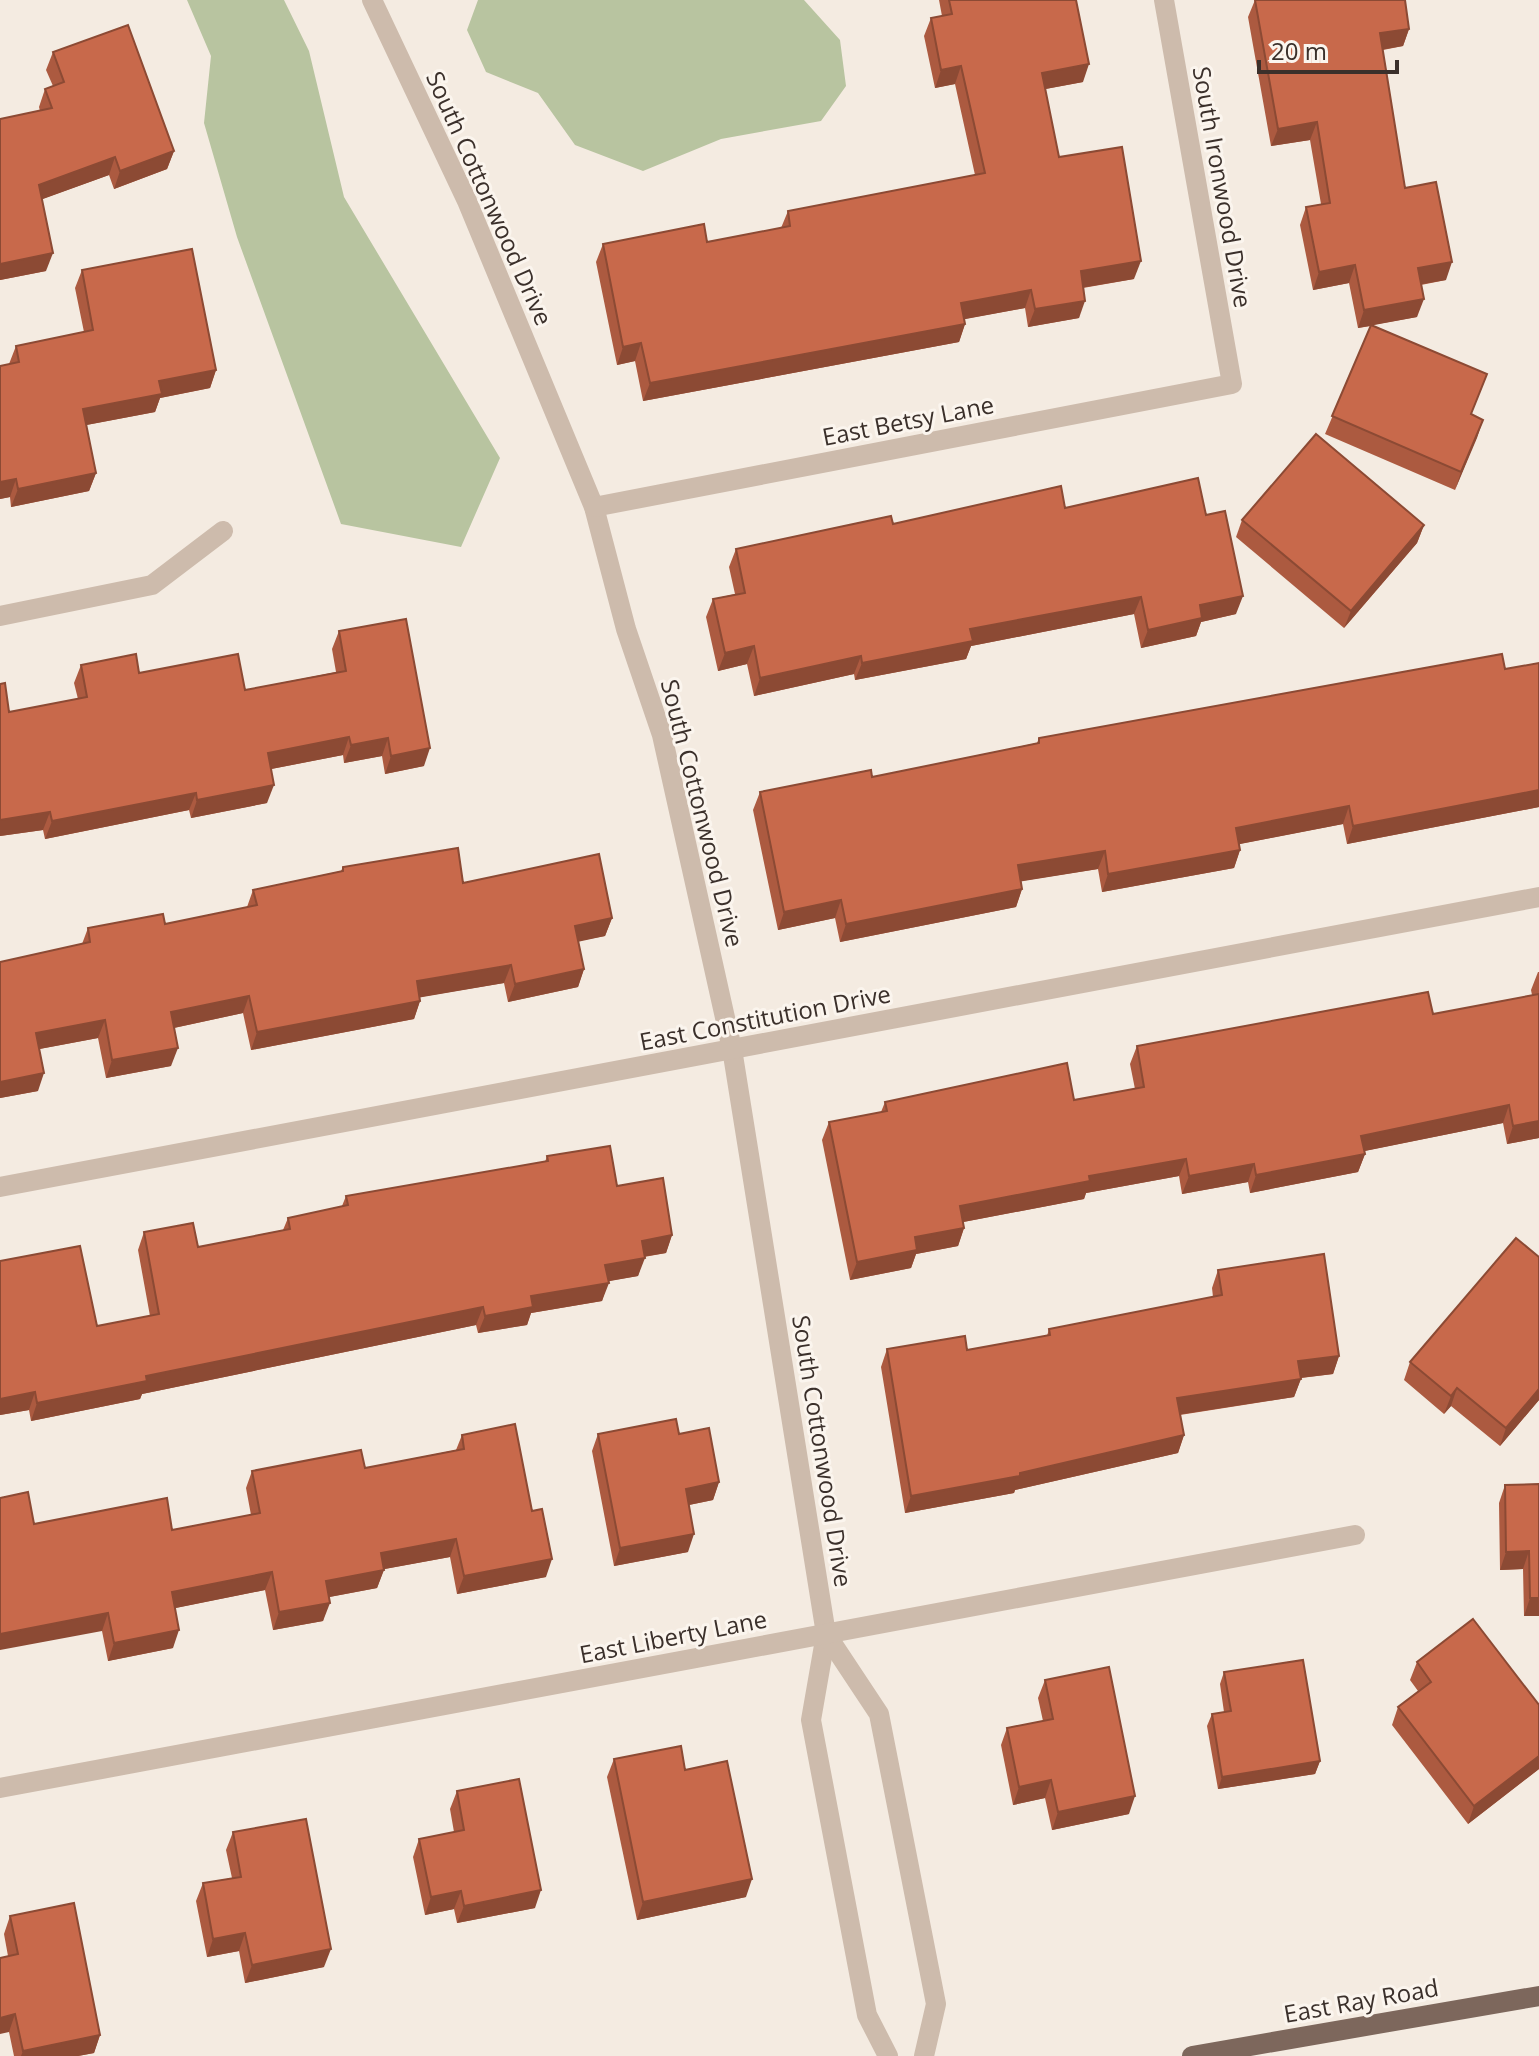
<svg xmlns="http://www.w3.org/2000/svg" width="1539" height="2056" viewBox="0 0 1539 2056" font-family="'Open Sans',sans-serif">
	<rect width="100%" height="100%" fill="#f4ebe1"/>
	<g fill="#b8c4a0">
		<path d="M187,0H284L309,51L344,197L500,458L461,547L341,524L237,237L204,123L211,56Z"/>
		<path d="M478,0H804L840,40L846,86L821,121L721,139L643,171L575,145L538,93L486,72L467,30Z"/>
	</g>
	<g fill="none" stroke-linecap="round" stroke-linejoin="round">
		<g stroke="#cdbbac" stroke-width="20">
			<path d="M372,0L467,201L594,507L626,629L662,735L732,1049L826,1634L811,1720L867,2015L888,2056"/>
			<path d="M594,507L1232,384L1164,0"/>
			<path d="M0,616L152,585L223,531"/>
			<path d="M0,1187L1539,897"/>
			<path d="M826,1634L879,1714L936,2004L924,2056"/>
			<path d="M0,1788L1355,1535"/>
		</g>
		<path stroke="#7d675c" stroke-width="20" d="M1192,2056L1539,1996"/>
	</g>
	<g fill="#ac5a40">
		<path d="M939,0H1076L1083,82L1045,89L1059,157L1134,279L1083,288L1079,318L1028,327L1025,308L964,319L965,324L959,342L643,401L635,361L617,365L596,262L603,244L707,242L781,228L788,211L975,175L955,84L935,88L924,36L931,18L942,16Z"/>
		<path d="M1255,0L1409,29L1403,46L1383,50L1405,188L1446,280L1421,285L1417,317L1372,325L1487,374L1471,414L1483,420L1455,490L1325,434L1371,326L1358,328L1349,283L1313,290L1300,225L1306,207L1321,204L1310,140L1271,146L1248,17Z"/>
		<path d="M53,52L174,151L167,169L114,189L109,175L42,199L46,271L0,280V119L40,111L39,107L45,89L53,86L46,70Z"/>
		<path d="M82,270L216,370L210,388L160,398L155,412L86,425L96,473L89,491L11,507L10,497L0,499V366L9,364L16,346L84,332L75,288Z"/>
		<path d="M1065,508L1206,515L1236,614L1201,622L1196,636L1141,648L1134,614L971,646L966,659L855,680L854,674L754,696L747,664L718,671L706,617L713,599L735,594L729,567L736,549Z"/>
		<path d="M1242,520L1424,525L1417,543L1344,628L1236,537Z"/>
		<path d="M339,631L424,766L385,774L382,756L344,763L343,755L271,769L267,803L191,818L189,810L45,839L43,830L0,836V684L9,712L78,699L74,683L81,665L139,673L245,690L336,672L332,649Z"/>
		<path d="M1539,663V807L1347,844L1343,824L1239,844L1240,850L1234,868L1102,892L1098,869L1021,881L1022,889L1016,907L840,942L835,918L778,930L753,810L760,792L872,777L1037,743L1039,738L1505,669Z"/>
		<path d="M343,867L463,883L612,918L605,936L578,941L584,969L578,987L508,1002L504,983L420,997V1001L414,1019L251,1050L243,1013L174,1028L171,1066L106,1078L98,1038L39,1049L38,1091L0,1098V962L82,944L88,928L165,924L247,907L253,890L341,871Z"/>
		<path d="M1538,972H1539V1138L1507,1144L1503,1123L1364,1151L1365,1154L1358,1172L1250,1193L1248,1182L1182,1194L1179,1176L1086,1193L1084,1199L963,1222L964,1228L958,1246L916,1254L911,1268L850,1280L822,1140L829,1122L881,1112L885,1102L1074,1100L1135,1089L1130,1064L1137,1046L1433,1014L1532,995L1531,990Z"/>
		<path d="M547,1156L617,1186L672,1235L666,1253L644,1257L638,1276L608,1281L602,1301L531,1313L527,1325L478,1333L476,1325L142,1394L140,1399L31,1421L29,1410L0,1415V1261L97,1326L150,1316L138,1250L144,1232L198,1247L283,1230L288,1218L342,1206L346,1196L545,1162Z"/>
		<path d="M1218,1270L1339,1356L1333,1374L1301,1378L1294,1397L1180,1415L1184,1435L1178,1453L1015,1490L1014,1493L905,1513L881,1367L887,1349L967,1350L1047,1336L1049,1329L1213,1297L1212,1288Z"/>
		<path d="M1410,1362L1539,1400L1500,1446L1451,1406L1444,1414L1404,1380Z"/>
		<path d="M598,1434H679L719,1482L713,1500L689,1505L688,1552L614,1566L592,1451Z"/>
		<path d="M462,1435L546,1577L457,1594L450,1557L384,1569L377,1588L329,1597L323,1621L273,1630L265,1590L175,1608L173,1648L108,1661L102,1631L34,1524L172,1530L251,1515L246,1488L252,1471L365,1468L456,1450Z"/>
		<path d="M1539,1484V1616H1524L1523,1569L1500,1570L1499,1503L1505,1485Z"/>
		<path d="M1417,1662L1539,1705V1769L1468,1824L1392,1725L1398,1707L1418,1691L1410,1680Z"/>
		<path d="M1224,1672L1320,1761L1315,1774L1218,1789L1207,1726L1212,1714L1224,1712L1220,1684Z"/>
		<path d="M1045,1680L1129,1814L1052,1830L1045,1798L1013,1805L1001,1745L1007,1728L1043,1721L1038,1698Z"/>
		<path d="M614,1759L746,1897L637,1920L607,1777Z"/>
		<path d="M457,1791L535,1908L457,1923L454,1909L425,1915L413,1857L419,1839L454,1832L450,1809Z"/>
		<path d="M233,1832L324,1967L245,1983L239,1951L207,1957L196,1901L203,1883L232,1878L226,1850Z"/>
		<path d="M10,1916L100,2035L94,2053L78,2056H14L9,2032L8,1956L4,1934Z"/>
	</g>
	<g fill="#8c4a34">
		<path d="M1409,29L1403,46L1374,51L1380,33Z"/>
		<path d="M1089,64L1083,82L1035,91L1042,73Z"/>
		<path d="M961,66L955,84L935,88L941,70Z"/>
		<path d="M1317,122L1310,140L1271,146L1278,129Z"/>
		<path d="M174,151L167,169L114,189L120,171Z"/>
		<path d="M115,157L109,175L32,203L39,185Z"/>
		<path d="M53,253L46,271L0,280V264Z"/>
		<path d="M1141,261L1134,279L1074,289L1081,271Z"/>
		<path d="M1452,262L1446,280L1411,286L1418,268Z"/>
		<path d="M1355,265L1349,283L1313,290L1319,272Z"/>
		<path d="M1031,290L1025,308L955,321L961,303Z"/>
		<path d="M1424,299L1417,317L1358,328L1364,310Z"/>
		<path d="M1085,301L1079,318L1028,327L1035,309Z"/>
		<path d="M965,324L959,342L643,401L650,383Z"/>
		<path d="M641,343L635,361L617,365L623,347Z"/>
		<path d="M216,370L210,388L160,398L155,412L76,427L83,409L159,381Z"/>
		<path d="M1483,420L1477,438L1455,490L1461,472Z"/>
		<path d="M96,473L89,491L11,507L18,489Z"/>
		<path d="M16,479L10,497L0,499V482Z"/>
		<path d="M1424,525L1417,543L1344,628L1351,611Z"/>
		<path d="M1243,596L1236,614L1201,622L1196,636L1141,648L1148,630L1200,605Z"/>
		<path d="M1141,597L1134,614L971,646L966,659L855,680L862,663L970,629Z"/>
		<path d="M754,646L747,664L718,671L725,653Z"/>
		<path d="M861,656L854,674L754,696L760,678Z"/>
		<path d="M349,737L343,755L261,771L268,753Z"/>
		<path d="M388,738L382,756L344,763L351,745Z"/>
		<path d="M430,748L424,766L385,774L391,756Z"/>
		<path d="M274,785L267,803L191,818L197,800Z"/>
		<path d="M1539,790V807L1347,844L1353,826Z"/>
		<path d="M196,793L189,810L45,839L52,821Z"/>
		<path d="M1349,806L1343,824L1230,846L1236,828Z"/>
		<path d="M50,812L43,830L0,836V820Z"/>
		<path d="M1240,850L1234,868L1102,892L1108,874Z"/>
		<path d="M1105,851L1098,869L1011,883L1018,865Z"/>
		<path d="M1022,889L1016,907L840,942L846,924Z"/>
		<path d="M841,900L835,918L778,930L784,912Z"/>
		<path d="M612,918L605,936L568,944L575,926Z"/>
		<path d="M511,965L504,983L411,999L417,981Z"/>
		<path d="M584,969L578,987L508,1002L515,984Z"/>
		<path d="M249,996L243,1013L164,1030L171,1012Z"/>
		<path d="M420,1001L414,1019L251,1050L257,1032Z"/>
		<path d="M105,1020L98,1038L29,1051L36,1033Z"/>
		<path d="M178,1048L171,1066L106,1078L112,1060Z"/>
		<path d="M44,1073L38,1091L0,1098V1082Z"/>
		<path d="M1509,1105L1503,1123L1355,1153L1361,1136Z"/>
		<path d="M1539,1121V1138L1507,1144L1513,1126Z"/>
		<path d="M1365,1154L1358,1172L1250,1193L1256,1175Z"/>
		<path d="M1186,1159L1179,1176L1086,1193L1084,1199L953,1224L960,1206L1089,1176Z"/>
		<path d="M1254,1164L1248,1182L1182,1194L1189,1176Z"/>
		<path d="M964,1228L958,1246L916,1254L911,1268L850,1280L857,1262L915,1237Z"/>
		<path d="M672,1235L666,1253L635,1258L642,1241Z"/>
		<path d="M645,1258L638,1276L599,1283L605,1265Z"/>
		<path d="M609,1283L602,1301L531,1313L527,1325L478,1333L485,1316L531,1296Z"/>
		<path d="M483,1307L476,1325L142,1394L140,1399L31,1421L37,1403L146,1376Z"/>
		<path d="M1339,1356L1333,1374L1291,1379L1298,1361Z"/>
		<path d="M1301,1379L1294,1397L1170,1416L1177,1398Z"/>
		<path d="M1457,1388L1451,1406L1444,1414L1451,1396Z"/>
		<path d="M1539,1389V1400L1500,1446L1506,1428Z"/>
		<path d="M35,1392L29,1410L0,1415V1399Z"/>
		<path d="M1184,1435L1178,1453L1015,1490L1014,1493L905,1513L911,1496L1020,1473Z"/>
		<path d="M719,1482L713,1500L679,1507L686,1489Z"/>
		<path d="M694,1534L688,1552L614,1566L620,1548Z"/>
		<path d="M456,1539L450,1557L374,1571L381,1553Z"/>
		<path d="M1529,1551L1523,1569L1500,1570L1506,1552Z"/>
		<path d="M552,1559L546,1577L457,1594L464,1576Z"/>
		<path d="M384,1570L377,1588L319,1599L326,1581Z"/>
		<path d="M272,1572L265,1590L166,1610L172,1592Z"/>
		<path d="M1530,1598H1539V1616H1524Z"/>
		<path d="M330,1603L323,1621L273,1630L279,1612Z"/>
		<path d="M108,1613L102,1631L0,1650V1634Z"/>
		<path d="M179,1630L173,1648L108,1661L114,1643Z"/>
		<path d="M1539,1756V1769L1468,1824L1474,1806Z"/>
		<path d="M1320,1761L1315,1774L1218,1789L1222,1777Z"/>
		<path d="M1051,1780L1045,1798L1013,1805L1019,1787Z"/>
		<path d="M1135,1796L1129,1814L1052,1830L1058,1812Z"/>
		<path d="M752,1879L746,1897L637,1920L643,1902Z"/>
		<path d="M541,1890L535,1908L457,1923L464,1906Z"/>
		<path d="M461,1891L454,1909L425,1915L431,1897Z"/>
		<path d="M245,1933L239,1951L207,1957L213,1939Z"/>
		<path d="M331,1949L324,1967L245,1983L252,1965Z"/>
		<path d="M15,2014L9,2032L0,2034V2018Z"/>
		<path d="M100,2035L94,2053L78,2056H21L23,2051Z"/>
	</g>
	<g fill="#c8694b" stroke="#8c4a34" stroke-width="2">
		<path d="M949,0H1076L1089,64L1042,73L1059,157L1122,147L1141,261L1081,271L1085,301L1035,309L1031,290L961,303L965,324L650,383L641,343L623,347L603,244L704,224L707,242L790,226L788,211L985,173L961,66L941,70L931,18L952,14Z"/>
		<path d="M1255,0H1405L1409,29L1380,33L1405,188L1436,182L1452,262L1418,268L1424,299L1364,310L1355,265L1319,272L1306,207L1330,203L1317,122L1278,129Z"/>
		<path d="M128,25L174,151L120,171L115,157L39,185L53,253L0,264V119L52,108L45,89L64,82L53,52Z"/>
		<path d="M192,249L216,370L159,381L162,394L83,409L96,473L18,489L16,479L0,482V366L19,362L16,346L93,330L82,270Z"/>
		<path d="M1371,325L1487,374L1471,414L1483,420L1461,472L1332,416Z"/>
		<path d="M1316,434L1424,525L1351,611L1242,520Z"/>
		<path d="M1198,478L1206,515L1225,511L1243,596L1200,605L1202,618L1148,630L1141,597L970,629L973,641L862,663L861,656L760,678L754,646L725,653L713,599L745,593L736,549L891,516L893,524L1061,486L1065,508Z"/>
		<path d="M406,619L430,748L391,756L388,738L351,745L349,737L268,753L274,785L197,800L196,793L52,821L50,812L0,820V684L5,683L9,712L87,697L81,665L136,654L139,673L238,654L245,690L346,671L339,631Z"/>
		<path d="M1502,654L1505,669L1539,663V790L1353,826L1349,806L1236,828L1240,850L1108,874L1105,851L1018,865L1022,889L846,924L841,900L784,912L760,792L871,770L872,777L1039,743V738Z"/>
		<path d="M458,848L463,883L599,854L612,918L575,926L584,969L515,984L511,965L417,981L420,1001L257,1032L249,996L171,1012L178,1048L112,1060L105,1020L36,1033L44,1073L0,1082V962L90,942L88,928L163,914L165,924L257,905L253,890L343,871V867Z"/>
		<path d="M1428,992L1433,1014L1539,994V1121L1513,1126L1509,1105L1361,1136L1365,1154L1256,1175L1254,1164L1189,1176L1186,1159L1089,1176L1090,1181L960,1206L964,1228L915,1237L917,1250L857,1262L829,1122L887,1111L885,1102L1067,1063L1074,1100L1144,1087L1137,1046Z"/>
		<path d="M610,1146L617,1186L663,1178L672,1235L642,1241L645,1258L605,1265L609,1283L531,1296L533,1307L485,1316L483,1307L146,1376L147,1381L37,1403L35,1392L0,1399V1261L80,1246L97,1326L159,1314L144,1232L193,1223L198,1247L290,1229L288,1218L348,1205L346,1196L548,1161L547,1156Z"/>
		<path d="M1516,1238L1539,1257V1389L1506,1428L1457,1388L1451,1396L1410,1362Z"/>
		<path d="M1324,1254L1339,1356L1298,1361L1301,1379L1177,1398L1184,1435L1020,1473V1476L911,1496L887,1349L965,1336L967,1350L1050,1335L1049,1329L1222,1295L1218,1270Z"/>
		<path d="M676,1419L679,1434L709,1428L719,1482L686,1489L694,1534L620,1548L598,1434Z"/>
		<path d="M515,1424L532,1511L542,1509L552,1559L464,1576L456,1539L381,1553L384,1570L326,1581L330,1603L279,1612L272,1572L172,1592L179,1630L114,1643L108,1613L0,1634V1498L28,1492L34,1524L167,1498L172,1530L260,1513L252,1471L361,1450L365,1468L464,1449L462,1435Z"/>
		<path d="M1539,1484V1598H1530L1529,1551L1506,1552L1505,1485Z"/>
		<path d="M1473,1619L1539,1705V1756L1474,1806L1398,1707L1431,1682L1417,1662Z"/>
		<path d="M1303,1660L1320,1761L1222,1777L1212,1714L1231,1711L1224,1672Z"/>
		<path d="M1109,1667L1135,1796L1058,1812L1051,1780L1019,1787L1007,1728L1053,1719L1045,1680Z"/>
		<path d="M681,1746L685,1770L727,1761L752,1879L643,1902L614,1759Z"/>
		<path d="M519,1779L541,1890L464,1906L461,1891L431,1897L419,1839L464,1830L457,1791Z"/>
		<path d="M306,1819L331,1949L252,1965L245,1933L213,1939L203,1883L241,1877L233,1832Z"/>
		<path d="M74,1903L100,2035L23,2051L15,2014L0,2018V1958L18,1954L10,1916Z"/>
	</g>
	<g text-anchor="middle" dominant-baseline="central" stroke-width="6" stroke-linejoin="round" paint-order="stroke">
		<g font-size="24" fill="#3b302b" stroke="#fbf5ee">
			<text transform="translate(1223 187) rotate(80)">South Ironwood Drive</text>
			<text transform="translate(490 198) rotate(66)">South Cottonwood Drive</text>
			<text transform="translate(908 420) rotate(-11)">East Betsy Lane</text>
			<text transform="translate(703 813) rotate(76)">South Cottonwood Drive</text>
			<text transform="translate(765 1017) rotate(-11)">East Constitution Drive</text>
			<text transform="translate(823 1451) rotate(81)">South Cottonwood Drive</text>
			<text transform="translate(673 1636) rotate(-11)">East Liberty Lane</text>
			<text transform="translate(1361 2000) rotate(-10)">East Ray Road</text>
		</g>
	</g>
	<path d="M1259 60v12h138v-12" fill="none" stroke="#3b302b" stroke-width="4"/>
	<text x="1271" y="60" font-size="24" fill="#3b302b" stroke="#fbf5ee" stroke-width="6" paint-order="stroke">20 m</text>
</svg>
